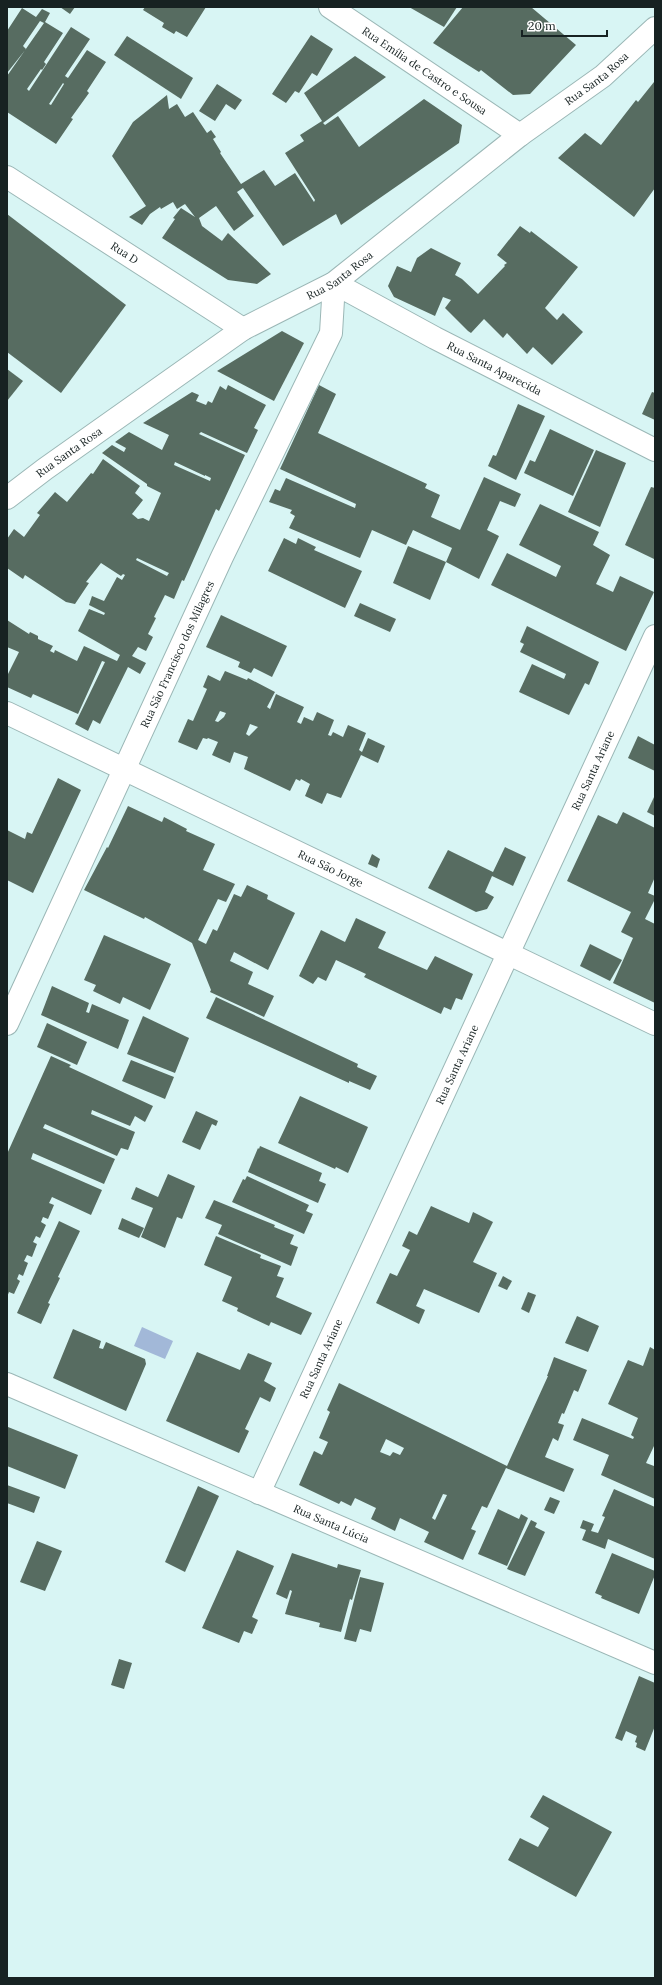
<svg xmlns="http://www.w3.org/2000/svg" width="662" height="1985" viewBox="0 0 662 1985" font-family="Lora,serif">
	<rect width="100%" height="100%" fill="#d8f5f4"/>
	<path fill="#a2b8d8" d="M142,1327L173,1341L165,1359L134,1346Z"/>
	<g fill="#576c61" fill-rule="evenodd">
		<path d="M60,7H75L70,14Z"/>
		<path d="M145,7H206L187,37L176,31L174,34L162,27L164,23L143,10Z"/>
		<path d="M409,7H457L444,27Z"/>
		<path d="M463,7H531L576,45L530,94L513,95L481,70L479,72L433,43Z"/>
		<path d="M22,8L36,17L42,9L50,13L45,22L63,33L44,62L46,64L42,70L41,69L27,89L29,91L71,27L90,39L65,76L68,78L87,50L106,62L87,91L89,93L71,118L73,119L56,144L7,112V76L44,23L40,21L23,46L26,49L7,73V31ZM63,83L64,84L51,105L49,104Z"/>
		<path d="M311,35L333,49L317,76L312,73L299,93L295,91L286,103L272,94Z"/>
		<path d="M127,36L193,78L181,99L114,55Z"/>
		<path d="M355,56L386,77L323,123L325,125L338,116L359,147L424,99L462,125L459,143L341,225L336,214L283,246L243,188L237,192L254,216L234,231L216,206L199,218L202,226L222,241L228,233L271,274L257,284L228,280L162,238L175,219L173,218L181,208L195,217L185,204L177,209L173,202L161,209L160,207L150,214L142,225L129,217L146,206L112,156L133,122L167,95L169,109L177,104L185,117L193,112L207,133L211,130L216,137L213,139L221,152L220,153L241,184L264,170L275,186L295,173L314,202L315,200L285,153L304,141L300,135L322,121L304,93Z"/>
		<path d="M654,82L655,188L634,217L558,158L585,133L601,145L636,100L638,102Z"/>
		<path d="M217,84L242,100L235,110L226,104L215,121L199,111Z"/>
		<path d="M7,214L126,305L61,393L7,352Z"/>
		<path d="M520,226L530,233L531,231L578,267L545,308L557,320L563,313L583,332L552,365L533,347L527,354L507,333L503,338L484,319L471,333L468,331L445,308L451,300L443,297L435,316L394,297L388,286L397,266L411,272L417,258L431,248L461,263L455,275L462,279L478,294L505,266L504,265L507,263L497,255Z"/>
		<path d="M282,331L304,343L274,401L217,371Z"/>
		<path d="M7,369L23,381L7,401Z"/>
		<path d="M228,385L266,405L254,428L258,430L247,453L201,432L199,434L245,455L219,511L216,509L184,581L182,580L174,599L165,595L154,617L156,618L148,634L153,637L146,651L138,647L132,656L146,663L140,674L128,667L100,724L93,720L88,731L75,724L105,662L102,661L78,714L33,694L31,698L7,687V676L19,652L7,647V620L29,634L30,632L38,636V639L53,646L50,651L54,653L55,650L77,661L84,646L117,661L120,655L78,631L89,609L104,615L105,613L89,605L92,596L104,601L117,577L122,580L125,575L123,574L121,576L101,563L86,582L89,583L75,604L66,602L25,575L23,579L7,568V539L14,529L24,537L40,515L37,513L55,492L67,502L91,473L93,474L103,459L140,486L135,493L143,500L132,514L138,519L143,518L149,521L161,493L147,486V484L102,453L112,445L124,452L126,448L115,442L129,432L162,450L169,435L143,423L192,392L199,395L196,401L206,405L208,401L212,403L220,386L226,390ZM175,462L205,476V475L211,478L210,481L174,465ZM137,558L169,573L167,576L136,560Z"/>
		<path d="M319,385L336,394L318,433L427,484L425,488L440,495L431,517L460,530L484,477L521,494L515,507L500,501L487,530L499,536L479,579L446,562L452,548L413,530L406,545L372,530L360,558L289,528L295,516L290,513L292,510L269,502L275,489L280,491L286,478L355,508L356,504L280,469Z"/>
		<path d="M652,392L655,393V420L642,414Z"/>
		<path d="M518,404L545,416L516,480L488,466L493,455L496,456Z"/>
		<path d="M550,429L594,450L573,496L524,473L530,460L535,462Z"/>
		<path d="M596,450L626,463L600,527L568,512Z"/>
		<path d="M651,487L655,488L654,559L625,545Z"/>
		<path d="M540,504L599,532L593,545L610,555L596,584L613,592L620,576L654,592L626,651L491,585L507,553L556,577L561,566L519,545Z"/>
		<path d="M284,538L296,544L298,538L316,547L314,550L362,571L345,608L268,571Z"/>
		<path d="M408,546L446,562L430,600L393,583Z"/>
		<path d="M360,603L396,619L390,632L354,616Z"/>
		<path d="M221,615L287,646L272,677L254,668L251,673L238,667L240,662L206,647Z"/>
		<path d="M527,626L599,662L589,685L585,683L569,715L519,692L532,664L564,679L566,674L520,652L524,644L520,642Z"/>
		<path d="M225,671L247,680L248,678L275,692L267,707L270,709L276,694L304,707L297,722L301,724L304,717L313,721L317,712L334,720L328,735L331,736L333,732L343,737L348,725L366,733L359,750L362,752L368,738L385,746L378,763L361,755L341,798L327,793L322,804L305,796L310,784L301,779L300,781L296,779L290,791L244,769L248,757L234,752L230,763L212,755L218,742L208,738L207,739L203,738L197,750L178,742L188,719L193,721L207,689L203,687L208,675L220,681ZM220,711L226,713L224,717L218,722L215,721ZM250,724L258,727L249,736L246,734Z"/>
		<path d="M638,736L655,745V771L628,758Z"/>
		<path d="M58,778L81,790L33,893L7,880V830L25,839L27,832L32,834Z"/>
		<path d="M655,795V816L647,812Z"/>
		<path d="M128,806L162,822L164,817L187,829L186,831L215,844L203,870L235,884L226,902L218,899L198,940L206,944L213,929L217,931L234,894L241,897L247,885L268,895L267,899L295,913L268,970L234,952L230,961L253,972L248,984L274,996L264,1017L210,992L211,990L192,943L145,917L144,919L84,890L107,847L108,848Z"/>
		<path d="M623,812L655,828V877L648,893L655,896V899L645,919L655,924V1003L613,983L633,938L621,932L631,912L567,881L598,815L617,824Z"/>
		<path d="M505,847L526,857L513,886L492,876L485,892L494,897L487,909L476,912L428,888L448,850L493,872Z"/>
		<path d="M372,854L380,859L377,868L368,864Z"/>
		<path d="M356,918L386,932L378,948L427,970L435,956L473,974L462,1000L456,998L451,1010L444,1007L441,1014L364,977L366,974L336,960L326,981L318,977L313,984L299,976L321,930L345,942Z"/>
		<path d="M104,935L171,964L150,1010L123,997L120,1004L93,991L96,985L84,980Z"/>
		<path d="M590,944L622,960L610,981L580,966Z"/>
		<path d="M52,986L89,1003L86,1012L89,1013L92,1004L129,1020L118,1049L41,1015Z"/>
		<path d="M216,997L358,1064L357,1067L377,1076L370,1090L349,1081V1083L206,1018Z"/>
		<path d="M143,1016L189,1038L175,1073L127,1054Z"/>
		<path d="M47,1023L87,1042L77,1065L37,1047Z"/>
		<path d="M51,1056L71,1065L69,1067L153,1106L145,1122L135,1116L130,1126L92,1110L91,1114L135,1132L128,1150L121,1148L117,1156L45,1124L43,1128L115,1159L104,1184L33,1153L31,1159L102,1190L91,1215L52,1197L49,1203L54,1205L48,1219L43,1217L41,1222L46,1225L40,1238L36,1236L33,1242L37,1244L32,1257L27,1255L24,1261L28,1263L23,1276L19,1274L17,1279L20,1281L14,1294L9,1292L7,1297V1154Z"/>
		<path d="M131,1060L174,1077L165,1099L122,1081Z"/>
		<path d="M300,1096L368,1127L348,1173L336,1167L335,1169L278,1143Z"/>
		<path d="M196,1111L218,1121L216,1126L212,1124L200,1150L182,1142Z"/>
		<path d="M260,1146L322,1173L319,1181L326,1184L318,1203L248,1172L258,1148L259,1149Z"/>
		<path d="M168,1174L195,1186L182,1219L177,1217L165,1248L141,1237L153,1208L131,1199L136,1187L158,1197Z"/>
		<path d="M247,1176L309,1205L306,1211L313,1214L304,1234L232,1202L243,1179L245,1180Z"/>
		<path d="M214,1200L275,1225L274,1227L294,1235L290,1244L298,1247L291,1266L218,1234L222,1225L205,1218Z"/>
		<path d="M431,1206L469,1223L473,1212L493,1222L473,1262L497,1273L479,1313L424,1289L416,1306L425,1310L419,1324L376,1303L390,1273L397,1276L410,1250L402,1246L409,1231L417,1235Z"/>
		<path d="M122,1218L144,1228L139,1238L118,1229Z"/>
		<path d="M59,1221L80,1231L58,1277L60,1278L48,1303L50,1304L41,1324L17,1313Z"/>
		<path d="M216,1236L261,1255L260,1258L281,1266L277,1276L284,1278L276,1297L312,1313L301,1335L271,1322L269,1326L237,1311L238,1308L222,1301L232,1277L204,1265Z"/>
		<path d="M503,1276L512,1281L507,1290L498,1286Z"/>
		<path d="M528,1292L536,1295L529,1313L521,1309Z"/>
		<path d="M577,1316L599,1326L588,1352L565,1343Z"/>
		<path d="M73,1329L101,1341L99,1348L103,1349L106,1342L145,1359L146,1364L126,1411L53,1378Z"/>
		<path d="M650,1347L655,1350V1447L654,1446L646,1463L654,1466L655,1463V1499L601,1475L609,1455L573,1440L582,1418L633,1439L634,1437L631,1435L638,1418L608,1404L628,1360L643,1366Z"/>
		<path d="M197,1352L240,1370L248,1353L272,1363L264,1381L276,1388L270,1402L260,1397L245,1429L249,1431L239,1453L166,1421Z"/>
		<path d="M554,1357L587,1370L578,1392L574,1390L564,1414L562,1413L558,1423L564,1425L558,1441L553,1438L545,1457L574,1469L564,1492L506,1468L487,1508L482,1506L471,1529L476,1531L463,1560L424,1542L429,1532L400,1518L395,1531L371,1519L376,1508L355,1498L351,1506L341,1501L339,1504L299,1485L314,1451L322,1455L328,1442L319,1438L330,1412L327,1410L339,1383L507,1466L548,1376H547ZM386,1439L404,1448L400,1455L393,1452L390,1456L380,1452ZM443,1494L447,1495L435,1520L432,1518Z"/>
		<path d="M8,1427L78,1455L65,1489L7,1466Z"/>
		<path d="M7,1485L40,1497L34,1513L7,1503Z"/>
		<path d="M198,1486L219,1496L185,1572L165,1562Z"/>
		<path d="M614,1489L655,1507V1559L608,1539L605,1549L582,1540L586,1530L580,1528L583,1520L594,1524L591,1531L598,1533L605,1517L602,1516Z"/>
		<path d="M550,1497L560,1501L554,1514L544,1510Z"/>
		<path d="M498,1509L519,1519L521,1514L528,1518L507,1566L478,1554Z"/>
		<path d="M531,1520L537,1523L535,1527L545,1532L525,1576L507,1569Z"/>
		<path d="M37,1541L62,1551L45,1591L20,1582Z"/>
		<path d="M237,1550L274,1566L252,1617L258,1620L252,1634L244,1631L239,1643L202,1628Z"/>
		<path d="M292,1553L337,1568L338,1564L361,1570L352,1600L350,1599L341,1632L319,1627L320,1623L285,1614L292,1591L290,1590L287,1599L276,1594Z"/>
		<path d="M612,1553L655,1571V1575L639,1614L601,1598L602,1596L595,1593Z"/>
		<path d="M360,1577L384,1583L371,1632L360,1629L356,1642L344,1639Z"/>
		<path d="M119,1659L132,1663L124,1689L111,1685Z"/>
		<path d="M639,1676L655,1683V1726L645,1751L636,1747L637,1743L635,1742L637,1736L626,1731L622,1741L615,1738Z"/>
		<path d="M543,1795L612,1832L576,1897L508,1860L520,1838L538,1847L549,1828L530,1817Z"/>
	</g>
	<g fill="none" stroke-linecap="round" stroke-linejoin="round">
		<defs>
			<g id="minor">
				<path id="s1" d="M330,7L520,135"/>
				<path id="s2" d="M7,177L243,329"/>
				<path id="s3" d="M7,498L45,469L243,329L334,283L520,135L603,76L655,28"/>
				<path id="s4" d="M7,713L655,1024"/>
				<path id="s5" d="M7,1024L222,557L331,333L334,283L435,338L655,450"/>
				<path id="s6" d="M7,1384L655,1663"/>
				<path id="s7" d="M259,1493L655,636"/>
			</g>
		</defs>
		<use href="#minor" stroke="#9bb7b6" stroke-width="24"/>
		<use href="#minor" stroke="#fff" stroke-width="22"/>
	</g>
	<g text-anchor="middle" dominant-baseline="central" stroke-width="4" stroke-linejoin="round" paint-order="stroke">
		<g font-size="11" fill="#172222" stroke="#fff">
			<text stroke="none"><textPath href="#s1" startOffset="114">Rua Emília de Castro e Sousa</textPath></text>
			<text stroke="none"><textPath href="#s3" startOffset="725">Rua Santa Rosa</textPath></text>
			<text stroke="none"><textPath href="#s2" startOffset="140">Rua D</textPath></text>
			<text stroke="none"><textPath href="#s3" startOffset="401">Rua Santa Rosa</textPath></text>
			<text stroke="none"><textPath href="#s5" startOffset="995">Rua Santa Aparecida</textPath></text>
			<text stroke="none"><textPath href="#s3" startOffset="77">Rua Santa Rosa</textPath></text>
			<text stroke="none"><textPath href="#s5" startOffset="407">Rua São Francisco dos Milagres</textPath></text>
			<text stroke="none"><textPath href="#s7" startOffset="796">Rua Santa Ariane</textPath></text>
			<text stroke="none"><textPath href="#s4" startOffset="359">Rua São Jorge</textPath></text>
			<text stroke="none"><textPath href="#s7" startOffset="472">Rua Santa Ariane</textPath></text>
			<text stroke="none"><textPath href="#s7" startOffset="148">Rua Santa Ariane</textPath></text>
			<text stroke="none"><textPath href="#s6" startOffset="353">Rua Santa Lúcia</textPath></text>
		</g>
	</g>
	<rect width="662" height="1985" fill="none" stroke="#172222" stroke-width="16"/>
	<path d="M522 30v6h85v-6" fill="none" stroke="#172222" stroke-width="2"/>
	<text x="528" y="30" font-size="12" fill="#172222" stroke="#ffffff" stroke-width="3" paint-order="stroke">20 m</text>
</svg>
